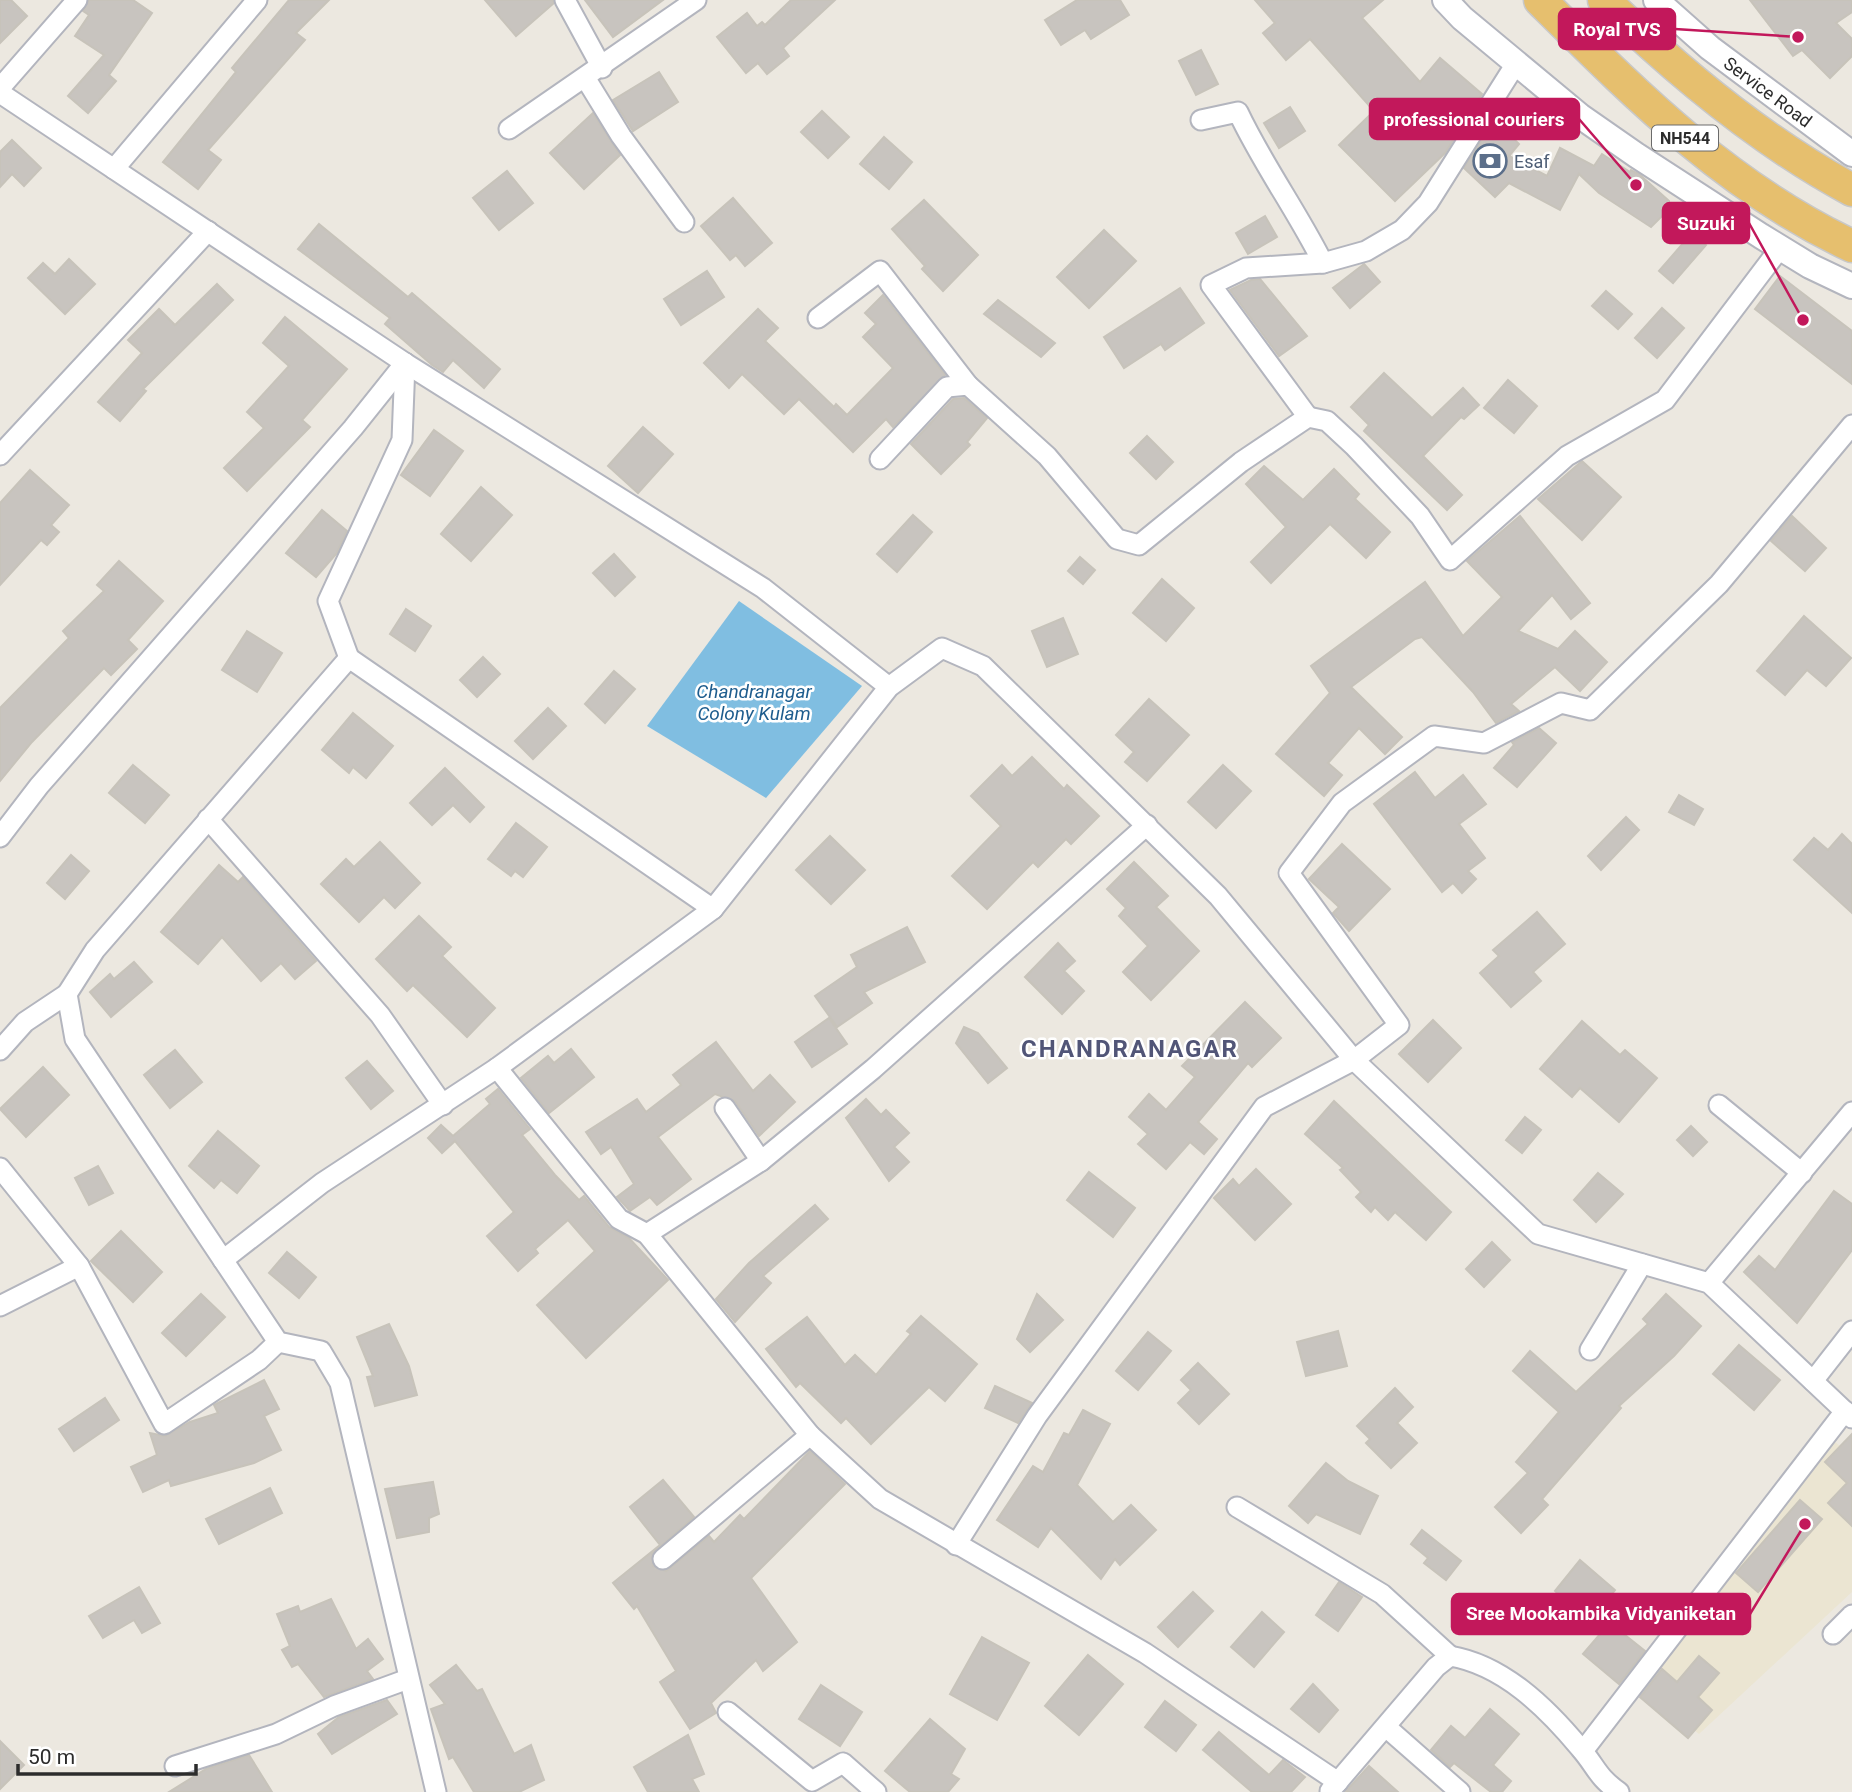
<svg xmlns="http://www.w3.org/2000/svg" width="1852" height="1792" viewBox="0 0 1852 1792" font-family="Roboto,sans-serif">
	<rect width="100%" height="100%" fill="#ece8e0"/>
	<path fill="#ebe5d2" d="M1829,1437L1852,1456V1592L1699,1734L1632,1680Z"/>
	<path fill="#80bee1" d="M739,601L862,686L766,798L647,726Z"/>
	<g fill="#c8c4bf" stroke="#c7c3ba" stroke-width="2">
		<path d="M0,0H11L27,16L0,43Z"/>
		<path d="M89,0H133L152,13L109,75L116,81L88,113L68,96L104,55L75,36L89,15L83,11Z"/>
		<path d="M289,0H329L296,33L305,40L208,150L221,160L198,189L163,162L236,72L232,68Z"/>
		<path d="M485,0H553L554,3L516,36Z"/>
		<path d="M585,0H663L613,37Z"/>
		<path d="M791,0H835L783,48L789,56L767,74L758,63L746,73L717,37L747,13L757,26L762,22L765,25Z"/>
		<path d="M1077,0H1120L1129,15L1091,39L1085,30L1061,45L1045,20Z"/>
		<path d="M1255,0H1383L1362,18L1420,82L1440,58L1482,94L1445,153L1395,201L1339,145L1374,111L1310,39L1286,60L1263,33L1275,23Z"/>
		<path d="M1750,0H1852V12L1836,23L1852,39V56L1830,78L1802,50L1793,56Z"/>
		<path d="M1201,50L1218,84L1196,95L1179,61Z"/>
		<path d="M659,72L678,102L633,131L613,100Z"/>
		<path d="M1290,107L1305,131L1279,148L1264,123Z"/>
		<path d="M822,111L849,137L828,158L801,132Z"/>
		<path d="M593,113L620,155L584,189L550,153Z"/>
		<path d="M1495,120L1519,144L1509,156L1547,176L1560,148L1594,166L1602,154L1630,172L1631,170L1639,174L1669,201V209L1651,227L1599,193L1579,174L1560,210L1509,183L1495,197L1464,168Z"/>
		<path d="M884,137L912,162L889,189L860,164Z"/>
		<path d="M12,140L41,168L24,186L12,174L0,187V152Z"/>
		<path d="M507,171L533,203L499,230L473,198Z"/>
		<path d="M733,198L772,243L745,266L736,255L730,260L701,226Z"/>
		<path d="M924,200L978,255L943,291L922,269L925,266L892,229Z"/>
		<path d="M1265,216L1277,237L1248,254L1236,233Z"/>
		<path d="M319,224L408,297L412,293L500,369L484,388L453,360L443,372L432,365L385,324L390,318L298,249Z"/>
		<path d="M1104,230L1136,261L1089,308L1057,277Z"/>
		<path d="M1692,233L1706,245L1673,283L1659,271Z"/>
		<path d="M69,259L95,284L65,314L28,278L43,263L55,274Z"/>
		<path d="M1364,264L1380,282L1350,308L1333,288Z"/>
		<path d="M707,271L724,297L681,325L664,299Z"/>
		<path d="M1780,276L1852,331V384L1755,309Z"/>
		<path d="M1260,279L1307,336L1279,356L1230,290L1251,280Z"/>
		<path d="M217,284L233,300L143,389L146,391L120,421L98,402L142,353L128,340L159,309L175,325Z"/>
		<path d="M1180,288L1204,323L1165,350L1161,344L1124,368L1104,337Z"/>
		<path d="M1606,291L1632,314L1618,329L1592,306Z"/>
		<path d="M883,295L945,375L893,427L886,419L853,452L799,399L784,414L742,374L729,388L704,363L758,309L778,328L765,341L834,407L836,404L847,415L893,368L863,337L876,324L865,313Z"/>
		<path d="M998,300L1055,343L1041,357L984,314Z"/>
		<path d="M1662,308L1684,328L1657,358L1635,338Z"/>
		<path d="M285,317L347,369L302,420L310,427L247,491L224,468L264,428L247,412L289,366L263,343Z"/>
		<path d="M1384,373L1432,418L1463,388L1479,405L1464,419L1461,417L1423,456L1462,495L1447,510L1364,431L1369,425L1351,407Z"/>
		<path d="M1508,380L1537,406L1514,433L1484,408Z"/>
		<path d="M964,398L987,418L967,442L970,445L941,474L911,444L953,399Z"/>
		<path d="M643,427L673,454L638,493L608,466Z"/>
		<path d="M434,430L463,451L430,496L401,475Z"/>
		<path d="M1147,436L1173,462L1156,479L1130,453Z"/>
		<path d="M1582,461L1621,497L1582,540L1538,499Z"/>
		<path d="M1264,466L1303,500L1334,469L1359,494L1355,499L1390,532L1366,558L1330,524L1271,583L1251,562L1286,527L1246,484Z"/>
		<path d="M30,470L69,505L51,525L59,532L47,545L41,540L0,585V503Z"/>
		<path d="M481,487L512,515L471,561L441,534Z"/>
		<path d="M322,510L347,531L337,553L316,577L286,553Z"/>
		<path d="M913,515L932,532L897,572L877,554Z"/>
		<path d="M1520,516L1590,603L1571,619L1552,595L1518,631L1558,649L1575,631L1607,662L1580,691L1555,667L1511,704L1519,711L1496,723L1473,692L1422,637L1415,639L1351,687L1402,737L1385,754L1359,728L1328,763L1342,775L1324,796L1276,754L1330,693L1311,666L1425,582L1463,636L1502,597L1467,561Z"/>
		<path d="M1792,516L1826,548L1805,571L1771,541Z"/>
		<path d="M614,554L635,577L615,596L593,573Z"/>
		<path d="M1080,557L1095,570L1083,584L1068,571Z"/>
		<path d="M119,561L163,601L128,640L137,649L111,675L104,668L31,743L0,781V708L69,638L63,631L104,591L97,585Z"/>
		<path d="M1162,579L1194,608L1166,641L1133,613Z"/>
		<path d="M406,609L431,626L415,651L390,634Z"/>
		<path d="M1804,616L1851,658L1826,686L1807,670L1785,695L1757,671Z"/>
		<path d="M1063,618L1078,654L1047,667L1032,631Z"/>
		<path d="M247,631L282,653L257,692L222,670Z"/>
		<path d="M483,657L500,674L477,697L460,680Z"/>
		<path d="M614,671L635,689L605,723L585,704Z"/>
		<path d="M1149,699L1189,735L1147,781L1125,762L1134,752L1116,735Z"/>
		<path d="M548,708L566,726L533,759L515,741Z"/>
		<path d="M353,713L393,746L366,778L353,767L349,773L322,750Z"/>
		<path d="M1539,728L1556,743L1517,787L1494,768L1514,745L1512,742Z"/>
		<path d="M1032,757L1064,789L1067,785L1099,816L1071,844L1066,839L1038,867L1033,862L987,909L952,876L1001,826L971,796L1002,765L1012,776Z"/>
		<path d="M133,765L169,795L145,823L109,793Z"/>
		<path d="M1223,765L1251,791L1216,828L1188,802Z"/>
		<path d="M445,768L484,807L470,822L453,805L432,825L410,803Z"/>
		<path d="M1415,772L1435,798L1463,775L1486,804L1459,824L1485,858L1468,871L1476,879L1462,893L1453,883L1442,892L1374,804Z"/>
		<path d="M1679,795L1703,809L1694,825L1669,812Z"/>
		<path d="M1626,817L1639,830L1601,870L1588,856Z"/>
		<path d="M516,823L547,847L523,877L515,871L511,876L488,859Z"/>
		<path d="M1842,834L1852,844V913L1794,860L1814,838L1828,850Z"/>
		<path d="M830,836L865,870L831,904L796,870Z"/>
		<path d="M380,842L420,883L395,908L384,897L359,922L321,884L346,859L354,867Z"/>
		<path d="M1342,844L1390,889L1349,931L1333,913L1339,907L1309,879Z"/>
		<path d="M71,855L89,871L65,899L47,883Z"/>
		<path d="M1134,862L1168,896L1156,907L1199,951L1151,1000L1123,972L1148,946L1119,916L1126,908L1107,889Z"/>
		<path d="M219,865L238,882L243,877L316,961L295,979L281,963L261,981L222,937L198,964L161,932Z"/>
		<path d="M1537,912L1565,944L1533,972L1541,981L1511,1007L1480,973L1499,956L1493,950Z"/>
		<path d="M419,916L451,947L442,956L495,1008L467,1037L413,985L407,991L376,959Z"/>
		<path d="M907,927L925,962L864,992L872,1003L837,1027L815,996L857,967L851,955Z"/>
		<path d="M1058,943L1075,961L1064,971L1084,991L1062,1014L1025,977Z"/>
		<path d="M134,962L152,982L111,1017L90,992L110,974L114,979Z"/>
		<path d="M1245,1002L1281,1038L1252,1067L1248,1063L1198,1122L1217,1139L1204,1154L1190,1142L1166,1169L1138,1144L1148,1134L1129,1117L1149,1094L1166,1110L1195,1077L1182,1066Z"/>
		<path d="M829,1018L847,1044L812,1067L795,1042Z"/>
		<path d="M1433,1020L1461,1048L1428,1082L1399,1054Z"/>
		<path d="M1582,1021L1620,1055L1625,1050L1657,1078L1619,1122L1580,1088L1572,1097L1540,1069Z"/>
		<path d="M964,1027L978,1033L1007,1068L988,1083L956,1043Z"/>
		<path d="M716,1042L753,1091L770,1075L795,1102L759,1136L735,1101L715,1094L658,1137L691,1179L657,1205L650,1197L630,1211L617,1197L634,1184L611,1147L601,1154L586,1132L637,1099L646,1112L681,1085L673,1075Z"/>
		<path d="M571,1049L594,1077L549,1113L521,1078L548,1056L554,1063Z"/>
		<path d="M175,1050L202,1082L170,1108L144,1075Z"/>
		<path d="M367,1061L393,1091L371,1109L346,1078Z"/>
		<path d="M43,1067L69,1095L26,1137L0,1109Z"/>
		<path d="M498,1089L530,1129L522,1135L555,1175L579,1200L584,1196L609,1227L629,1238L668,1280L586,1358L537,1305L595,1251L568,1220L535,1249L538,1253L518,1271L487,1236L514,1212L455,1141L442,1153L428,1138L441,1125L453,1136L490,1104L486,1099Z"/>
		<path d="M866,1099L881,1115L886,1110L909,1133L894,1147L909,1162L889,1181L846,1118Z"/>
		<path d="M1334,1101L1451,1212L1426,1240L1395,1212L1388,1220L1375,1207L1371,1212L1356,1197L1361,1192L1340,1170L1343,1168L1305,1134Z"/>
		<path d="M1525,1117L1541,1130L1522,1153L1506,1140Z"/>
		<path d="M1691,1126L1707,1142L1693,1156L1677,1140Z"/>
		<path d="M218,1131L259,1166L237,1193L221,1180L214,1188L189,1166Z"/>
		<path d="M98,1166L113,1193L89,1205L75,1178Z"/>
		<path d="M1256,1169L1291,1204L1255,1240L1214,1198L1233,1179L1239,1186Z"/>
		<path d="M1089,1172L1135,1208L1113,1237L1067,1200Z"/>
		<path d="M1598,1173L1623,1194L1596,1222L1574,1200Z"/>
		<path d="M1834,1191L1852,1204V1250L1797,1323L1744,1272L1759,1256L1775,1270Z"/>
		<path d="M815,1205L828,1219L763,1276L771,1283L735,1322L716,1299L749,1263Z"/>
		<path d="M121,1231L162,1272L133,1302L91,1261Z"/>
		<path d="M1492,1242L1510,1260L1484,1287L1466,1269Z"/>
		<path d="M287,1252L316,1277L299,1298L269,1273Z"/>
		<path d="M201,1294L225,1317L186,1356L162,1333Z"/>
		<path d="M1037,1294L1063,1320L1030,1352L1017,1339Z"/>
		<path d="M1666,1294L1701,1326L1674,1356L1619,1406L1621,1408L1542,1499L1548,1505L1521,1533L1495,1507L1528,1473L1516,1462L1559,1412L1513,1371L1530,1351L1576,1392L1648,1324L1643,1319Z"/>
		<path d="M921,1316L977,1364L945,1401L929,1387L871,1444L846,1418L841,1423L800,1383L796,1387L766,1349L807,1317L845,1365L855,1355L876,1375L911,1334L907,1331Z"/>
		<path d="M389,1324L409,1366L417,1395L375,1406L367,1377L373,1376L357,1337Z"/>
		<path d="M1338,1331L1347,1366L1306,1376L1297,1342Z"/>
		<path d="M1148,1332L1171,1351L1138,1390L1116,1371Z"/>
		<path d="M1739,1345L1780,1380L1754,1410L1713,1374Z"/>
		<path d="M1198,1363L1229,1394L1199,1424L1178,1403L1191,1390L1181,1380Z"/>
		<path d="M264,1380L279,1409L264,1416L281,1450L254,1463L171,1486L169,1480L143,1492L131,1467L157,1455L150,1433L165,1436L190,1422L218,1413L214,1405Z"/>
		<path d="M995,1386L1032,1403L1018,1423L985,1408Z"/>
		<path d="M1395,1388L1413,1407L1397,1423L1417,1443L1391,1468L1366,1443L1370,1439L1357,1426Z"/>
		<path d="M105,1398L119,1420L74,1451L59,1429Z"/>
		<path d="M1083,1410L1110,1424L1077,1485L1113,1522L1131,1505L1156,1530L1120,1565L1115,1559L1101,1579L1051,1528L1038,1547L997,1520L1033,1466L1043,1472L1064,1433L1069,1435Z"/>
		<path d="M1852,1434V1526L1828,1503L1847,1483L1825,1462Z"/>
		<path d="M810,1451L845,1484L751,1578L797,1642L763,1671L756,1660L711,1703L716,1713L690,1729L660,1682L676,1671L637,1606L634,1609L613,1583L660,1545L630,1507L663,1480L694,1517L652,1554L653,1566L666,1571L709,1536L714,1542L740,1515L744,1519Z"/>
		<path d="M1326,1463L1348,1481L1378,1496L1360,1534L1316,1514L1308,1523L1289,1506Z"/>
		<path d="M433,1482L439,1514L429,1518V1532L397,1538L385,1489Z"/>
		<path d="M270,1488L282,1513L219,1544L206,1519Z"/>
		<path d="M1800,1500L1822,1519L1758,1592L1736,1573Z"/>
		<path d="M1422,1530L1461,1561L1446,1580L1424,1563L1428,1558L1411,1544Z"/>
		<path d="M1580,1560L1615,1590L1610,1596L1633,1616L1620,1631L1645,1651L1619,1684L1583,1654L1601,1633L1555,1591Z"/>
		<path d="M1339,1582L1362,1597L1338,1631L1316,1615Z"/>
		<path d="M139,1587L160,1623L142,1633L134,1620L103,1638L89,1616Z"/>
		<path d="M1193,1592L1213,1611L1178,1647L1158,1627Z"/>
		<path d="M331,1599L356,1649L368,1639L383,1659L367,1671L373,1679L324,1697L298,1664L292,1667L282,1650L290,1646L277,1614L298,1606L300,1612Z"/>
		<path d="M1262,1612L1284,1632L1254,1667L1231,1647Z"/>
		<path d="M982,1637L1029,1663L997,1720L950,1694Z"/>
		<path d="M1088,1655L1123,1684L1079,1735L1045,1706Z"/>
		<path d="M1699,1656L1719,1673L1698,1697L1712,1710L1688,1738L1640,1697L1662,1669L1677,1682Z"/>
		<path d="M456,1665L477,1691L482,1689L514,1754L531,1745L544,1780L519,1792H474L453,1757L449,1759L431,1709L445,1704L430,1685Z"/>
		<path d="M1313,1684L1338,1710L1319,1732L1291,1709Z"/>
		<path d="M821,1685L862,1712L840,1746L799,1719Z"/>
		<path d="M387,1700L397,1714L332,1754L318,1734L339,1717Z"/>
		<path d="M1165,1701L1196,1725L1176,1751L1145,1727Z"/>
		<path d="M1490,1709L1519,1734L1493,1765L1511,1781L1502,1792H1491L1454,1763L1450,1767L1431,1750L1451,1726L1465,1738Z"/>
		<path d="M930,1719L965,1749L951,1774L959,1779L948,1792H910L885,1771Z"/>
		<path d="M1219,1732L1269,1775L1283,1760L1305,1777L1291,1792H1252L1203,1750Z"/>
		<path d="M688,1735L704,1774L692,1779L699,1792H648L634,1767Z"/>
		<path d="M0,1741L24,1765L0,1789Z"/>
		<path d="M249,1755L272,1792H169L206,1769Z"/>
		<path d="M1369,1766L1398,1792H1345Z"/>
	</g>
	<g fill="none" stroke-linecap="round" stroke-linejoin="round">
		<defs>
			<g id="minor">
				<path d="M565,0L602,68"/>
				<path d="M586,79L621,136L684,222"/>
				<path d="M0,88L77,0"/>
				<path d="M0,93L405,363L763,588L889,687"/>
				<path d="M1201,120L1238,112C1263,165 1297,211 1323,263"/>
				<path d="M509,129L696,0"/>
				<path d="M114,169L257,0"/>
				<path d="M818,318L880,271L968,385"/>
				<path d="M1308,417L1211,285L1246,268L1323,263L1366,251L1402,230L1428,203L1517,62"/>
				<path d="M0,455L208,231"/>
				<path d="M880,459L947,387L968,385L1047,456L1117,539L1139,545L1241,462L1308,417L1327,421L1354,446L1420,516L1450,560L1567,456L1665,400L1780,248"/>
				<path d="M349,658L328,601L402,440L405,363"/>
				<path d="M208,819L380,1015L443,1105"/>
				<path d="M0,837L39,786L353,428L405,363"/>
				<path d="M0,1050L25,1022L67,994"/>
				<path d="M497,1068L619,1219L647,1234"/>
				<path d="M1719,1105L1802,1173"/>
				<path d="M725,1108L761,1161L647,1234L810,1435L880,1499L1145,1653L1338,1782"/>
				<path d="M761,1161L873,1069L1147,825"/>
				<path d="M0,1168L79,1266"/>
				<path d="M223,1260L322,1183L497,1068L713,909"/>
				<path d="M1709,1283L1852,1112"/>
				<path d="M0,1306L79,1266L164,1424L259,1360L278,1342"/>
				<path d="M1590,1350L1642,1264"/>
				<path d="M1813,1381L1852,1331"/>
				<path d="M1237,1507L1382,1594L1450,1656"/>
				<path d="M956,1545L1037,1416L1264,1107L1354,1060L1399,1025L1289,873L1342,803L1434,736L1484,743L1561,703L1590,710L1719,584L1852,425"/>
				<path d="M663,1559L810,1435"/>
				<path d="M1833,1634L1852,1615"/>
				<path d="M728,1712L812,1781L843,1763L876,1792"/>
				<path d="M1386,1727L1460,1792"/>
				<path d="M1583,1751L1845,1411"/>
				<path d="M175,1766L276,1734L334,1706L408,1679"/>
				<path d="M1330,1791L1436,1667L1450,1656C1503,1665 1546,1707 1580,1748C1596,1766 1597,1777 1619,1792"/>
				<path d="M436,1792L340,1383L321,1351L278,1342L75,1039L67,994L95,950L349,658L713,909L889,687L942,648L983,666L1218,896L1354,1060L1538,1234L1709,1283L1852,1418"/>
			</g>
			<g id="tertiary">
				<path d="M1445,0L1462,18L1580,116L1636,155L1761,236L1810,266L1852,286"/>
				<path id="s1" d="M1656,0L1710,48L1852,154"/>
			</g>
			<g id="trunk">
				<path d="M1540,0C1637,96 1727,187 1852,246"/>
				<path d="M1604,0C1678,72 1761,141 1852,190"/>
			</g>
		</defs>
		<use href="#minor" stroke="#b3b5be" stroke-width="23"/>
		<use href="#tertiary" stroke="#b3b5be" stroke-width="28"/>
		<use href="#trunk" stroke="#c8c8c8" stroke-width="35"/>
		<use href="#minor" stroke="#fff" stroke-width="19"/>
		<use href="#tertiary" stroke="#fff" stroke-width="24"/>
		<use href="#trunk" stroke="#e6bf6e" stroke-width="32"/>
	</g>
	<defs>
		<symbol id="bank-ring" viewBox="-11 -11 22 22"><circle r="9.5" fill="#fff" stroke="#5c6f8a" stroke-width="1.5"/><path d="M-6-4H6V4H-6ZM0-2.3a2.3 2.3 0 1 0 0 4.6a2.3 2.3 0 1 0 0-4.6Z" fill="#5c6f8a"/></symbol>
	</defs>
	<g fill-rule="evenodd">
		<use href="#bank-ring" x="1471" y="142" width="38" height="38"/>
	</g>
	<g text-anchor="middle" dominant-baseline="central" stroke-width="5" stroke-linejoin="round" paint-order="stroke">
		<rect fill="#fff" stroke="#6b6b6b" stroke-width="2" x="1652" y="125.5" width="66" height="25" rx="5"/>
		<g font-size="16" font-weight="bold" fill="#2c2c2c">
			<text x="1685" y="138">NH544</text>
		</g>
		<g font-size="18" fill="#2c2c2c" stroke="#fff">
			<text stroke="none"><textPath href="#s1" startOffset="145">Service Road</textPath></text>
		</g>
		<g font-size="18" fill="#4e5e75" stroke="#fff" text-anchor="start">
			<text x="1514" y="161">Esaf</text>
		</g>
		<g font-size="19" font-style="italic" fill="#1e5d8e" stroke="#fff">
			<text x="754" y="691">Chandranagar<tspan x="754" dy="22">Colony Kulam</tspan></text>
		</g>
		<g font-size="24" font-weight="bold" letter-spacing="2" fill="#515577" stroke="#fff">
			<text x="1130" y="1049">CHANDRANAGAR</text>
		</g>
	</g>
	<path fill="none" stroke="#c2185b" stroke-width="2.5" d="M1798 37L1675 29M1636 185L1579 119M1803 320L1749 223M1805 1524L1750 1614"/>
	<g fill="#c2185b" stroke="#fff" stroke-width="2.5">
		<circle cx="1798" cy="37" r="7"/>
		<circle cx="1636" cy="185" r="7"/>
		<circle cx="1803" cy="320" r="7"/>
		<circle cx="1805" cy="1524" r="7"/>
	</g>
	<g fill="#c2185b" stroke="#c2185b" stroke-width="2.5">
		<rect x="1559" y="9" width="116" height="40" rx="7"/>
		<rect x="1370" y="99" width="209" height="40" rx="7"/>
		<rect x="1663" y="203" width="86" height="40" rx="7"/>
		<rect x="1452" y="1594" width="298" height="40" rx="7"/>
	</g>
	<g font-size="19" text-anchor="middle" font-weight="bold" fill="#fff">
		<text x="1617" y="36">Royal TVS</text>
		<text x="1474" y="126">professional couriers</text>
		<text x="1706" y="230">Suzuki</text>
		<text x="1601" y="1620">Sree Mookambika Vidyaniketan</text>
	</g>
	<path d="M18 1764v10h178v-10" fill="none" stroke="#2c2c2c" stroke-width="3.5"/>
	<text x="28" y="1764" font-size="21" fill="#2c2c2c" stroke="#ffffff" stroke-width="5" paint-order="stroke">50 m</text>
</svg>
